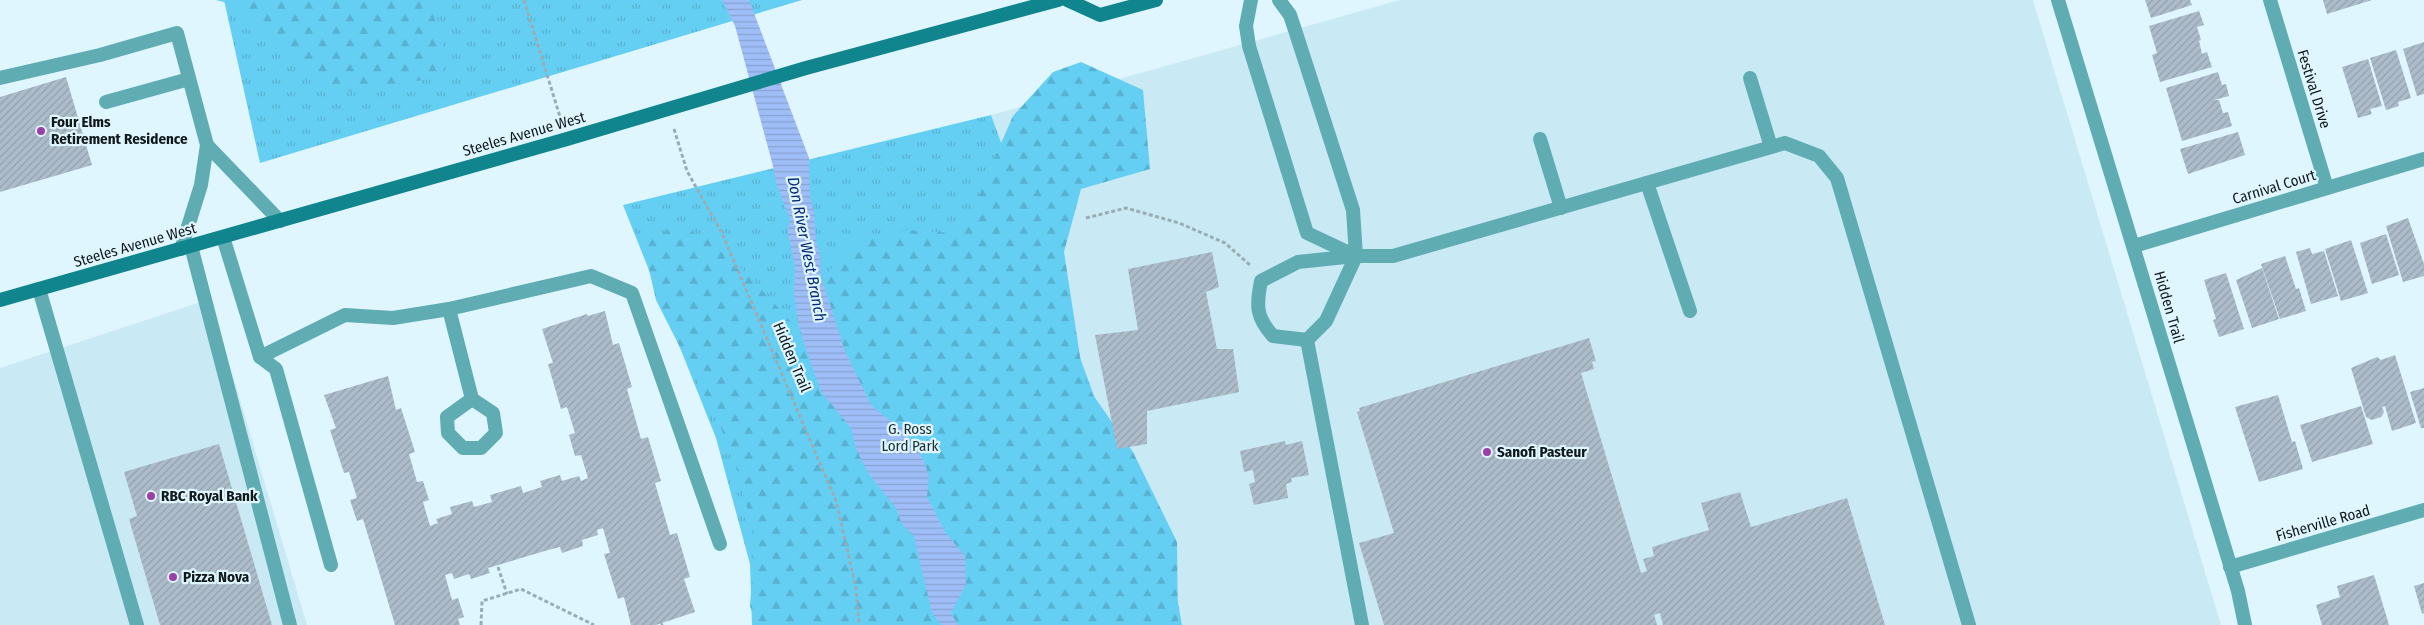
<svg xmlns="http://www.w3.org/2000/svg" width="2424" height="625" viewBox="0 0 2424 625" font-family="'Fira Sans Condensed',sans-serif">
	<defs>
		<pattern id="grass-tufts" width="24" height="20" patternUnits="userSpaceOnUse" patternTransform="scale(1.25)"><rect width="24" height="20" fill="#65cff3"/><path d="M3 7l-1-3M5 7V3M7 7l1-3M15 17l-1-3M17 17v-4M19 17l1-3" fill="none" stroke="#57b1d0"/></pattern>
		<pattern id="forest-firs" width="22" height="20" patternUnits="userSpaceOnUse" patternTransform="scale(1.25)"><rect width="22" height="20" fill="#65cff3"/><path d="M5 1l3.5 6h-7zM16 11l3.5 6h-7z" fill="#57b1d0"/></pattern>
		<pattern id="water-rules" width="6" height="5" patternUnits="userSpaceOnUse" patternTransform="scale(1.25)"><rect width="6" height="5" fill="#9fbef7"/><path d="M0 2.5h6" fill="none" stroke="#88a3d3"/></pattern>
		<pattern id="building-hatch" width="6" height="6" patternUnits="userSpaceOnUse" patternTransform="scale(1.25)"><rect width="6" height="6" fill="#acbcca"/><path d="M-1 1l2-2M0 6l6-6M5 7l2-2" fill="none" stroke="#93a1ad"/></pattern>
	</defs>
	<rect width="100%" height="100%" fill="#dff6ff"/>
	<g fill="#c9e9f5">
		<path d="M1400,0H2033L2221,625H1182L1178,602L1129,491L991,115Z"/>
		<path d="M210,299L307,625H0V368Z"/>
	</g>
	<g fill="url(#grass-tufts)">
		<path d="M224,0H802L260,163Z"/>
		<path d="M991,115L1129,491L1178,602L1182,625H752L750,564L716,438L623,205Z"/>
	</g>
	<g fill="url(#forest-firs)">
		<path d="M216,0H429L442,44V77L338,93L236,5Z"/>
		<path d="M1081,62L1143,90L1150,169L1081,189L1064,252L1084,382L1133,452L1177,542L1178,625H756L750,606L755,537L731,448L656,300L642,239L678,227L716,241L795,326L805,300L853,242L906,230L951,233L974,205L1013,116L1053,72Z"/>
	</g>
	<path fill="url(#water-rules)" d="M722,0H749L809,158L810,198L814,210L816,242L820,255L821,277L845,351L871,405L885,417L904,429L923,459L929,476L927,497L945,532L965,556L966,584L951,613L958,625H942L932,613L914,536L902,524L896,508L869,474L856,449L851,428L822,393L814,373L799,327L794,295L795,266L788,232L790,219L776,183L773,166L735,26Z"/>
	<g fill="url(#building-hatch)">
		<path d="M2145,0H2190L2192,5L2151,18Z"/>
		<path d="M2323,0H2372L2327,14Z"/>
		<path d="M2199,11L2204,25L2197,27L2201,40L2199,41L2202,54L2207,52L2212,67L2160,82L2152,55L2157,53L2149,26Z"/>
		<path d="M2424,42V94L2417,96L2403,49Z"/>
		<path d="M2396,50L2411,98L2398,102L2399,106L2386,110L2370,58Z"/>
		<path d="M2368,59L2382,106L2370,109L2372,114L2358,118L2342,67Z"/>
		<path d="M2218,72L2222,85L2226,84L2229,96L2214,100H2219L2223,113L2228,112L2232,126L2182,141L2166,88Z"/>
		<path d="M66,77L92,165L0,192V97Z"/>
		<path d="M2238,132L2245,155L2188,174L2180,149Z"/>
		<path d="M2408,218L2424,264V276L2403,282L2386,226Z"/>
		<path d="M2386,234L2399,275L2372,284L2360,243Z"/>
		<path d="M2351,240L2368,293L2341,301L2325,249Z"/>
		<path d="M2310,248L2312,254L2324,251L2338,296L2311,304L2296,252Z"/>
		<path d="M1212,252L1219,287L1206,292L1217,349H1233L1239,392L1147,411V444L1117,449L1095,335L1138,330L1128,269Z"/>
		<path d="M2285,256L2296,289L2299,288L2306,311L2280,319L2261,264Z"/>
		<path d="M2262,268L2279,319L2252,328L2236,280Z"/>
		<path d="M2226,273L2244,329L2219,337L2213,320L2216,319L2204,280Z"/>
		<path d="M605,311L613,345L619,343L632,387L627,389L641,439L648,437L661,481L655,483L670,535L677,533L690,577L684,579L695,612L656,625H631L624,597L618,599L604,554L610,553L603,528L597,530L598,535L582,540L583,546L562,553L560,547L548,550L488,568L490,573L471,579L469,574L454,579L452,573L445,575L452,600L458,598L464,617L458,619L460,625H395L363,519L357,521L350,500L357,498L349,472L344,473L330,430L336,428L324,395L388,376L396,410L401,408L415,452L409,454L417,482L423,481L429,500L423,502L430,526L438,523L436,519L452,514L450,507L472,501L474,507L492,502L490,495L521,486L523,493L542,487L540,481L560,475L562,481L579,476L581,481L588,478L581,455L575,456L569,435L575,433L567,407L561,409L548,364L553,363L542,329L587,314L588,316Z"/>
		<path d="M1589,338L1596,361L1592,362L1594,369L1581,373L1641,573L1647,571L1643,559L1654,556L1652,547L1709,530L1701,503L1740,492L1751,527L1847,498L1885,625H1663L1660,613L1654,615L1657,625H1384L1359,543L1394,533L1357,412L1360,411L1359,408Z"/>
		<path d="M2395,355L2416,423L2392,431L2385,406L2382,407L2384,412L2381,417L2372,420L2366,417L2351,368L2377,357L2381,360Z"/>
		<path d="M2424,388V428H2421L2410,392Z"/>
		<path d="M2278,395L2292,442L2295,441L2303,469L2259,482L2235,407Z"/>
		<path d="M2361,406L2373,444L2312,462L2300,425Z"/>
		<path d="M1285,441L1286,445L1302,441L1309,475L1291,478L1292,482L1286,484L1288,498L1254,505L1249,484L1255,482L1253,470L1244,472L1240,451Z"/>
		<path d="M219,444L272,625H160L129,519L137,516L124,472Z"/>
		<path d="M2374,575L2389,625H2322L2316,605L2340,597L2337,586Z"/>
		<path d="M2424,583V613L2422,614L2414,586Z"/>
	</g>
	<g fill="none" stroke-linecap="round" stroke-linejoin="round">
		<g stroke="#9aadb4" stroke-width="3" stroke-dasharray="4 2.5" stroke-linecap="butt">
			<path d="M524,0L561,120"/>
			<path d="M674,129L687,171L722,233L836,501L856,588L859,625"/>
			<path d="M1086,218L1126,208L1179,223L1225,243L1250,265"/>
			<path d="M498,567L507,594"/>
			<path d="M481,625L482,601L521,589L594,625"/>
			<path d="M661,625L663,624"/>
		</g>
		<g stroke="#5facb3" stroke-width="14">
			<path d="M1251,0L1246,26L1249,46L1307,233L1356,256"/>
			<path d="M1279,0L1290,15L1295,30L1353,210L1356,256"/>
			<path d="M0,78L100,55L177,33L207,145L201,185L181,249"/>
			<path d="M1750,78L1771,147"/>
			<path d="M106,102L189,79"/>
			<path d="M1540,139L1561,208"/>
			<path d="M207,145L280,221"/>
			<path d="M1647,183L1690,311"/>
			<path d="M223,237L260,357L345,315L393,318L449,309L591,276L632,293L720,544"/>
			<path d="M191,246L290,625"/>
			<path d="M39,289L137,625"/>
			<path d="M449,309L472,399L493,413L496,433L481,448H463L448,433L447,417L472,399"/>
			<path d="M1307,340L1273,336C1256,317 1256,306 1261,281L1298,262L1355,256"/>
			<path d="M260,357L276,369L331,565"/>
			<path d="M1362,625L1307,340L1326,321L1356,256H1393L1785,143L1819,156L1837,178L1969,625"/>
		</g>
		<g stroke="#5facb3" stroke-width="14">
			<path d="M2058,0L2238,591L2245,625"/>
			<path d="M2270,0L2327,188"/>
			<path d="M2134,246L2424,159"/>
			<path d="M2230,567L2424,510"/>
		</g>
		<g stroke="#11858d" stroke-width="14">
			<path d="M1067,0L1100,15L1156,0"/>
			<path d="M0,300L567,139L806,68L1058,0"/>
		</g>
	</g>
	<g fill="#9b3faa" stroke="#dff6ff" stroke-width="2">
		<circle cx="41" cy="131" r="5"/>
		<circle cx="1487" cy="452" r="5"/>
		<circle cx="151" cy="496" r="5"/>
		<circle cx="173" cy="577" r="5"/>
	</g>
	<g text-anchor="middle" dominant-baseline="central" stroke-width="4.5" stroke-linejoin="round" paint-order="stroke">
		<g font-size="15" fill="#10181b" stroke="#dff6ff">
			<text transform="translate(2314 89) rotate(73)">Festival Drive</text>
			<text transform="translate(524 134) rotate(-16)">Steeles Avenue West</text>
			<text transform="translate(2274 187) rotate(-17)">Carnival Court</text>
			<text transform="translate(135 245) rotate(-16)">Steeles Avenue West</text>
			<text transform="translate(2169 307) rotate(74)">Hidden Trail</text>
			<text transform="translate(792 357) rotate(67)">Hidden Trail</text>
			<text transform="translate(2323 523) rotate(-16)">Fisherville Road</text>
		</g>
		<g font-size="15" font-weight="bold" fill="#10181b" stroke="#dff6ff" text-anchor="start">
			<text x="51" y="122">Four Elms<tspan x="51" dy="17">Retirement Residence</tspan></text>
			<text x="1497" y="452">Sanofi Pasteur</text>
			<text x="161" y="496">RBC Royal Bank</text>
			<text x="183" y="577">Pizza Nova</text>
		</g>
		<g font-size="15" fill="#1a2e34" stroke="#dff6ff">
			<text x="910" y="429">G. Ross<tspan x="910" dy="17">Lord Park</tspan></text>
		</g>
		<g font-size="16" font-style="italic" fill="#052978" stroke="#dff6ff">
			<text transform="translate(807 249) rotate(79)">Don River West Branch</text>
		</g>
	</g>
</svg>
